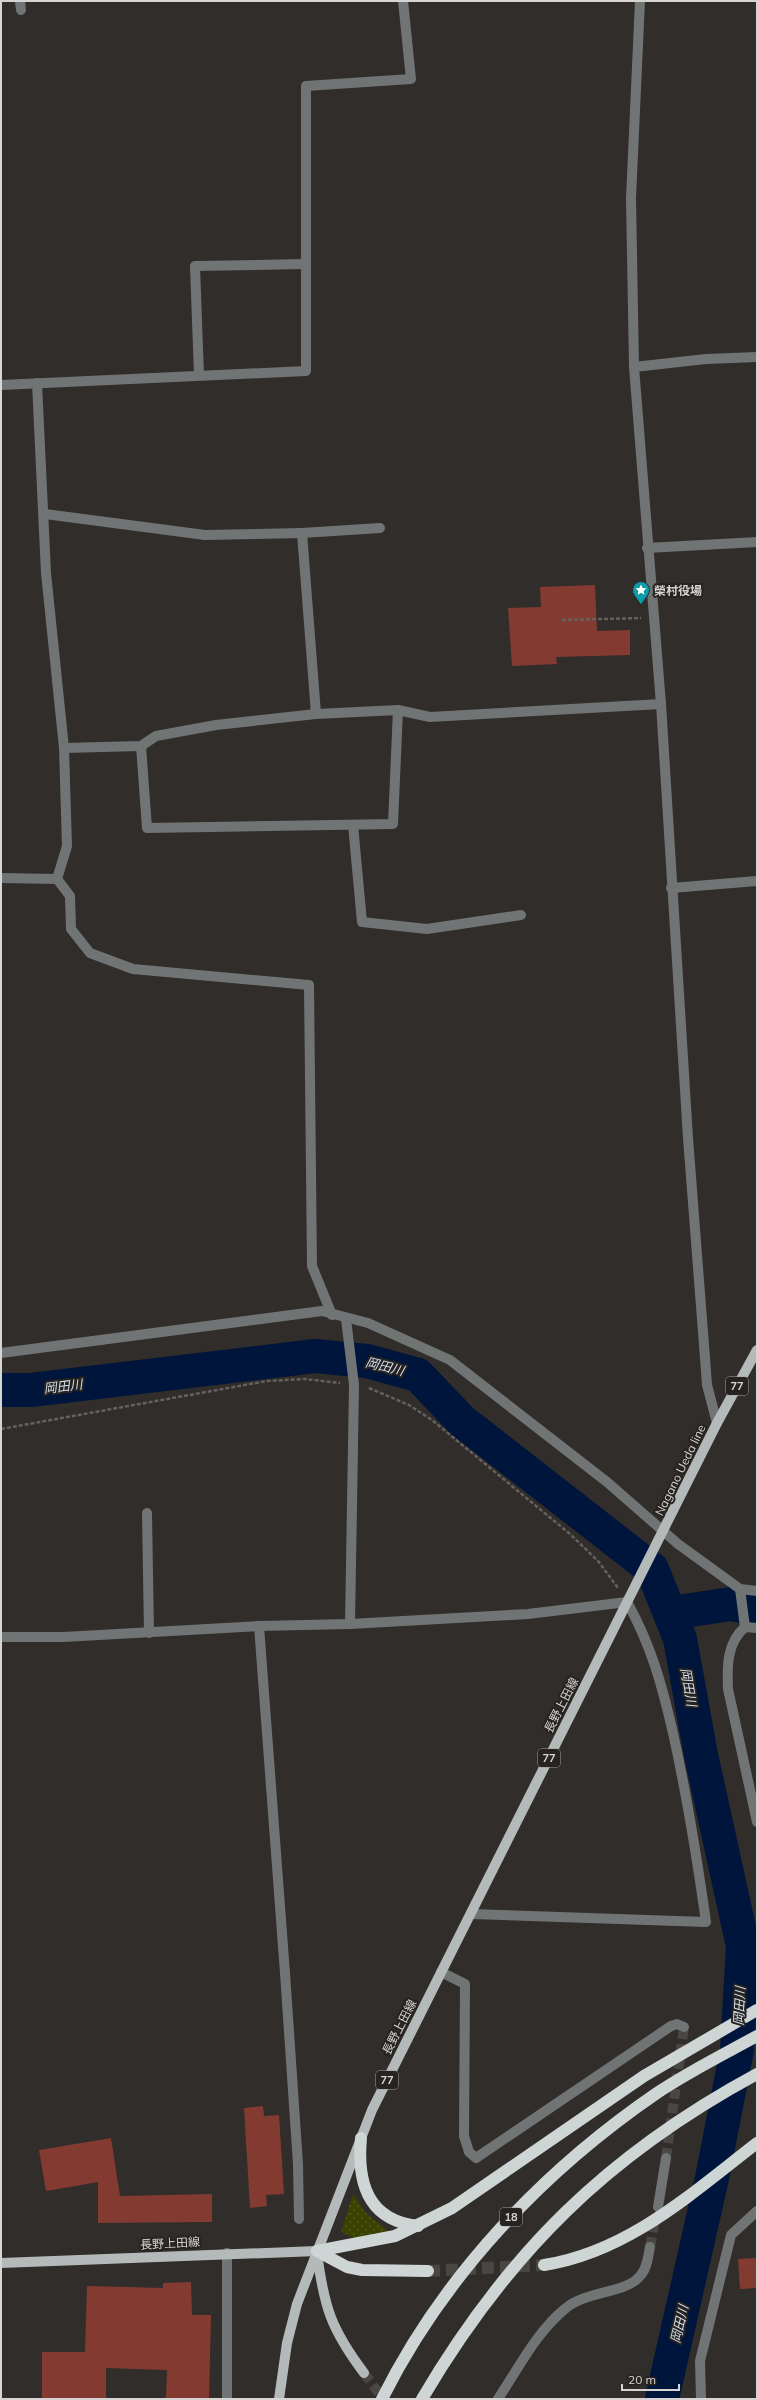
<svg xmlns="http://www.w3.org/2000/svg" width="758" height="2400" viewBox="0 0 758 2400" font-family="Mulish,'Noto Sans JP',sans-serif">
	<defs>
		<pattern id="grass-dots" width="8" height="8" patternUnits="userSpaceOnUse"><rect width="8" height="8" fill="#3a4200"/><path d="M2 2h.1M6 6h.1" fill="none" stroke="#565c24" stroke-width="1.8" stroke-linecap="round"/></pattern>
	</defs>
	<rect width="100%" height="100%" fill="#302d2a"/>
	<path fill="url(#grass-dots)" d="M353,2194L367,2214L387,2230L384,2232L355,2238L341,2232Z"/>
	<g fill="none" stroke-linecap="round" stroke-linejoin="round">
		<g stroke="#00153b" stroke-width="34">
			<path d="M1,1390H31L315,1356L367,1361L418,1375L462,1421L652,1569L680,1639L701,1755L743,1946L737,2050L712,2178L662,2399"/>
			<path d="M671,1613L731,1604L757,1609"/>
		</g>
	</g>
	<g fill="#833b31">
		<path d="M595,585L597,631L630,630V655L556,657L557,664L512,666L508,608L541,607L540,587Z"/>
		<path d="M263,2106L264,2116L279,2115L284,2194L266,2195L267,2206L250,2208L244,2108Z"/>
		<path d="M111,2138L120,2196L212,2194V2222L98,2223V2182L46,2191L39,2150Z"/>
		<path d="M757,2258V2288L740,2289L738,2259Z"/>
		<path d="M191,2282L192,2315H211L209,2399H166L167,2370L106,2368V2399H42V2352H85L87,2286L163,2288V2283Z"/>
	</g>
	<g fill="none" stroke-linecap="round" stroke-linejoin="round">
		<g stroke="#494643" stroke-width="10" stroke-dasharray="10 5" stroke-linecap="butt">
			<path d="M666,2158L684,2027"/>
			<path d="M650,2247L656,2215"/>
		</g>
		<path stroke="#494643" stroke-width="10" stroke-dasharray="10 5" stroke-linecap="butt" d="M364,2373L383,2399"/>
		<path stroke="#494643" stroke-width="12" stroke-dasharray="12 6" stroke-linecap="butt" d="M428,2271L544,2265"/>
		<g stroke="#64615f" stroke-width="2.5" stroke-dasharray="4 2" stroke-linecap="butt">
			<path d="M562,620L641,618"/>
			<path d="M369,1388L409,1405L432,1420L570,1534L598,1561L618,1588"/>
			<path d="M1,1429L267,1381L305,1379L340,1383"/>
		</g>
		<g stroke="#717474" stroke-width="10">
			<path d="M20,1L21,10"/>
			<path d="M640,1L631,198L634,367L661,704L688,1138L705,1358L707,1385L717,1423"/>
			<path d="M634,367L706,359L757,357"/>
			<path d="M199,375L195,266L305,264"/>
			<path d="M37,383L46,573L64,748L141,746L156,736L216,725L316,714L398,710L430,717L661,704"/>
			<path d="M1,385L306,371V86L411,79L403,1"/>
			<path d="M45,514L205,535L302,533L316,714"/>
			<path d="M302,533L380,528"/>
			<path d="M647,548L757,542"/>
			<path d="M141,746L147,828L393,824L398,710"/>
			<path d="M353,825L362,922L427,929L521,915"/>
			<path d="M1,878L57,879"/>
			<path d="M57,879L70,896L71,929L90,953L133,969L309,985L312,1266L332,1315"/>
			<path d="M57,879L67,846L64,748"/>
			<path d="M671,888L757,881"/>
			<path d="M346,1319L354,1385L350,1624"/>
			<path d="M1,1353L322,1311L368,1323L450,1360L607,1482L678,1544L740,1589L757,1591"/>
			<path d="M147,1513L149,1633"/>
			<path d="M740,1589L745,1627C727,1643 727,1665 728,1689L757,1822"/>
			<path d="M259,1626L285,1973L298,2164L299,2219"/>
			<path d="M745,1627L757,1628"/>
			<path d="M1,1637H63L259,1626L350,1624L528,1614L627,1602C651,1645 662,1685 673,1733C687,1796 697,1858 706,1922L471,1914"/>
			<path d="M441,1972L465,1984L464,2136L469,2152L476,2158L671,2026L677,2024L684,2027"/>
			<path d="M658,2207L666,2158"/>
			<path d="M227,2399V2253"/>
			<path d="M498,2399C518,2369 537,2331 566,2308C586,2291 627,2293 640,2276C647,2269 648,2257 650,2247"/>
			<path d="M701,2399L700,2361L731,2235L757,2211"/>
		</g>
		<g stroke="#b4b9ba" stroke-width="10">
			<path d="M317,2253C324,2307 331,2329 364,2373"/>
			<path d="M1,2263L317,2251"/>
			<path d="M279,2399L287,2343L297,2304L372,2110L717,1423L757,1350"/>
		</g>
		<g stroke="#ced5d5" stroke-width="12">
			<path d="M361,2138C357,2182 367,2220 418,2226"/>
			<path d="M317,2251L395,2236L452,2208L644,2076L757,2010"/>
			<path d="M317,2251L347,2267L362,2270L428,2271"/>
			<path d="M544,2265C628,2252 692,2193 757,2143"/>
			<path d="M382,2399C444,2275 543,2171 657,2093C688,2072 724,2054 757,2036"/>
			<path d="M422,2399C508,2253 607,2155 757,2074"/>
		</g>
	</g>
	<defs>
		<symbol id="sight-pin" viewBox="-11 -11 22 30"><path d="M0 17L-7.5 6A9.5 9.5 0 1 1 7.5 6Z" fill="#0f9aa8" stroke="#262320"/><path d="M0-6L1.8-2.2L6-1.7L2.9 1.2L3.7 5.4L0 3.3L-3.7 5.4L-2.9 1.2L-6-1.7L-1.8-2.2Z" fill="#fff"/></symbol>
	</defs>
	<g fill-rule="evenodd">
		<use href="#sight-pin" x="631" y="580" width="20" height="27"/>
	</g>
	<g text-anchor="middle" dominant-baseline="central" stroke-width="4" stroke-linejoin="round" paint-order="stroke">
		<g fill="#262320" stroke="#a2a09d" stroke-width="1">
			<rect x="726" y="1377" width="22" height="18" rx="3"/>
			<rect x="538" y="1749" width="22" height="18" rx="3"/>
			<rect x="376" y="2071" width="22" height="18" rx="3"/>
			<rect x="500" y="2208" width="22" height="18" rx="3"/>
		</g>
		<g font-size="11" font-weight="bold" fill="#d7d5d3">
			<text x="737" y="1386">77</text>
			<text x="549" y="1758">77</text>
			<text x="387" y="2080">77</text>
			<text x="511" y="2217">18</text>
		</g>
		<g font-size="12" font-weight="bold" fill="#d7d5d3" stroke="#262320" text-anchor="start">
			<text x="654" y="590">榮村役場</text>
		</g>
		<g font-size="12" fill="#d7d5d3" stroke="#262320">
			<text transform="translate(680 1470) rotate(-64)">Nagano Ueda line</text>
			<text transform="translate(561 1705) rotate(-63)">長野上田線</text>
			<text transform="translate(399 2027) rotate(-63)">長野上田線</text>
			<text transform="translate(170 2243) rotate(-3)">長野上田線</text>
		</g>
		<g font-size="13" font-style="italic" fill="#d3dff0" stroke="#262320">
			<text transform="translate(385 1366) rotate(14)">岡田川</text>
			<text transform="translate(63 1386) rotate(-7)">岡田川</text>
			<text transform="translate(689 1687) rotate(80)">岡田川</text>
			<text transform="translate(739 2006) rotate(-87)">岡田川</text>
			<text transform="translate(679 2324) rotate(-77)">岡田川</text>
		</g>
	</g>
	<rect width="758" height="2400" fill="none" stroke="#d7d5d3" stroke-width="4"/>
	<path d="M622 2384v6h57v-6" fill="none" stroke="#d7d5d3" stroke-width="2"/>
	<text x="628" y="2384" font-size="12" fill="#d7d5d3" stroke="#262320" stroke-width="3" paint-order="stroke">20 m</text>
</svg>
